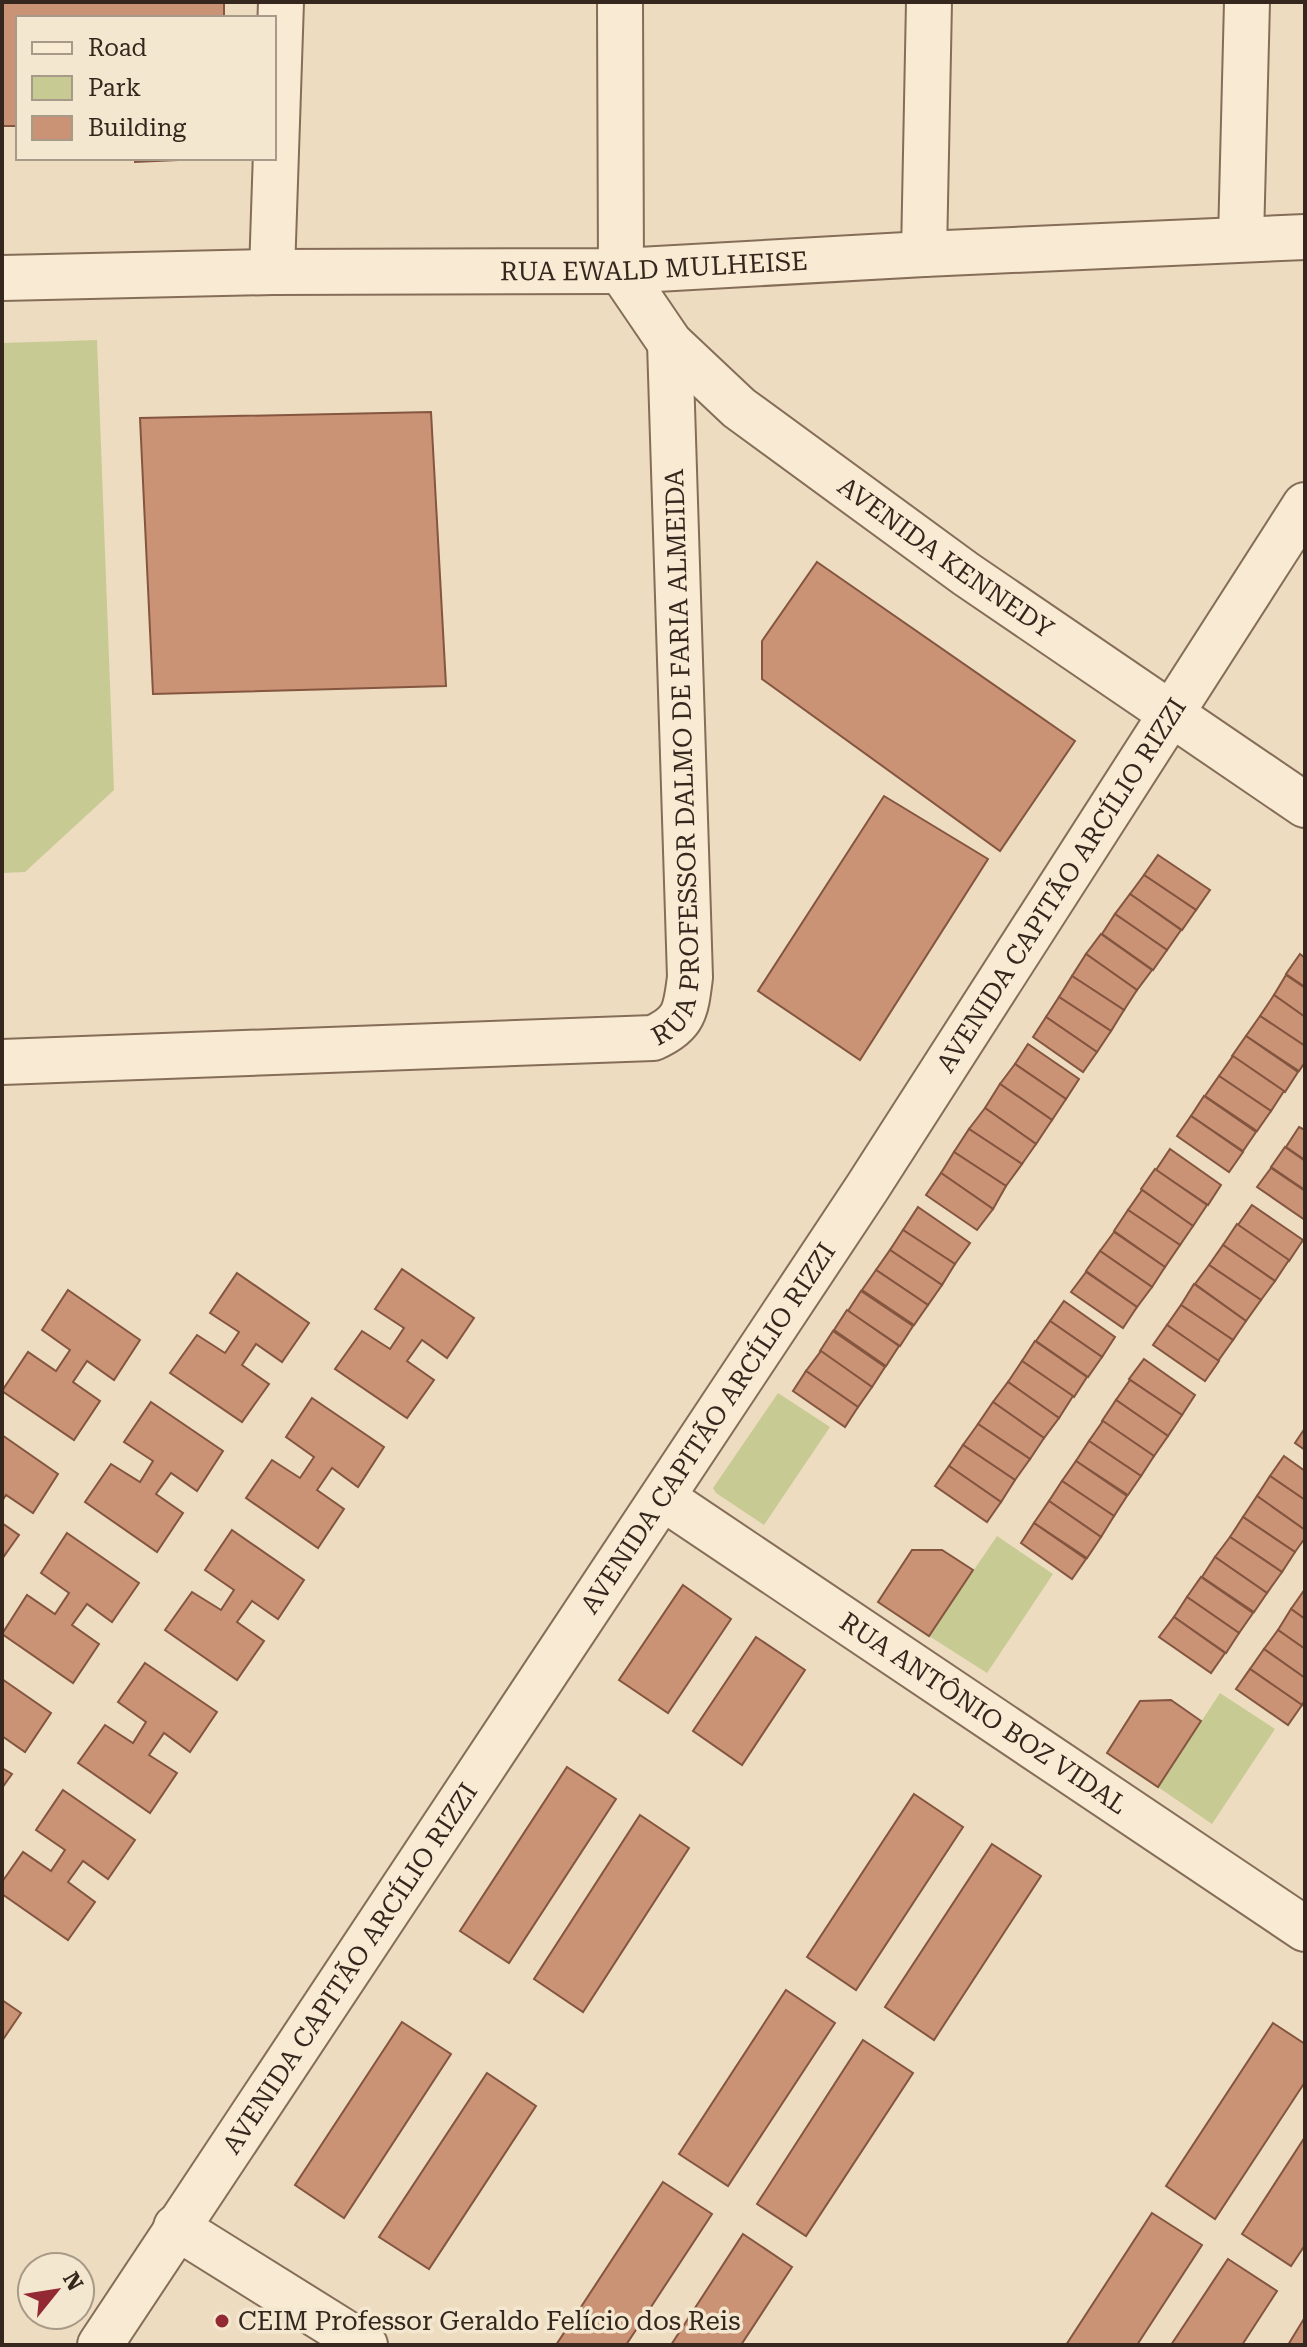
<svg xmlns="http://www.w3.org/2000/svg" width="1307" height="2347" viewBox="0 0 1307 2347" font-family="'Roboto Serif',serif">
	<rect width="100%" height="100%" fill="#eddcc0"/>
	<g fill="#c8ca94">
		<path d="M97,340L114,790L25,872L2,873V343Z"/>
		<path d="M778,1393L830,1427L764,1525L716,1493L713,1488Z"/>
		<path d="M997,1536L1053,1574L987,1673L929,1636Z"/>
		<path d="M1220,1693L1275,1729L1212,1824L1158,1787Z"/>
	</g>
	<g fill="#cb9376" stroke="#84553f" stroke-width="2">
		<path d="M2,2H224V18H18V126H2Z"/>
		<path d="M135,158H223L135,162Z"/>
		<path d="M431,412L446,686L153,694L140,418Z"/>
		<path d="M817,562L1075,741L1000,851L762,679V641Z"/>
		<path d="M884,796L988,859L860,1060L758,991Z"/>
		<path d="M1158,855L1210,890L1196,910L1144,875Z"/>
		<path d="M1144,875L1196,910L1182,930L1130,894Z"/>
		<path d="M1130,894L1181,930L1167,950L1115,914Z"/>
		<path d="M1115,914L1167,950L1153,970L1102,934Z"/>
		<path d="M1101,934L1152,970L1137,990L1086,954Z"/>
		<path d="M1086,954L1137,990L1124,1010L1072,976Z"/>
		<path d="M1300,954L1305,958V987L1286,974Z"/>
		<path d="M1286,975L1305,988V1017L1274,995Z"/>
		<path d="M1072,976L1124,1010L1111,1031L1059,997Z"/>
		<path d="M1274,995L1305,1017V1046L1260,1016Z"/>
		<path d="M1059,997L1111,1031L1097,1052L1046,1017Z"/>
		<path d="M1260,1016L1305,1046V1062L1299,1071L1246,1036Z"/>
		<path d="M1046,1017L1097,1052L1083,1072L1033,1037Z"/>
		<path d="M1246,1036L1298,1072L1285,1092L1232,1056Z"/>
		<path d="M1028,1044L1079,1079L1066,1099L1015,1064Z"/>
		<path d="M1233,1056L1284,1091L1271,1111L1219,1076Z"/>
		<path d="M1015,1064L1066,1099L1052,1120L1000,1084Z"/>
		<path d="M1219,1076L1271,1111L1257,1131L1205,1096Z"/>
		<path d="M1000,1084L1052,1120L1036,1144L985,1108Z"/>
		<path d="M1204,1096L1256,1132L1243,1151L1191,1116Z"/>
		<path d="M985,1108L1036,1144L1022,1164L969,1129Z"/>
		<path d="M1191,1116L1243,1152L1229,1172L1177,1136Z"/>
		<path d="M1299,1127L1305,1130V1160L1286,1147Z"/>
		<path d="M969,1129L1022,1164L1006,1186L954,1152Z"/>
		<path d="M1285,1147L1305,1161V1190L1271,1167Z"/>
		<path d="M1170,1149L1221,1185L1208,1205L1156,1170Z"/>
		<path d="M954,1152L1006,1186L993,1209L941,1173Z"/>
		<path d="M1271,1168L1305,1191V1220L1257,1187Z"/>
		<path d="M1155,1169L1207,1205L1193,1226L1141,1189Z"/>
		<path d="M941,1173L993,1209L977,1230L926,1195Z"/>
		<path d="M1142,1190L1193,1226L1180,1245L1128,1210Z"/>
		<path d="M1252,1205L1303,1240L1289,1261L1238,1225Z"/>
		<path d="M918,1207L970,1243L955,1264L903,1230Z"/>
		<path d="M1128,1210L1180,1245L1165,1267L1114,1231Z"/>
		<path d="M1237,1224L1289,1260L1275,1281L1223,1245Z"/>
		<path d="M903,1230L955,1264L942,1285L890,1250Z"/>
		<path d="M1114,1232L1165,1267L1152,1287L1100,1251Z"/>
		<path d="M1223,1245L1275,1281L1261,1300L1209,1265Z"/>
		<path d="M890,1250L942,1285L928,1305L876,1270Z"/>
		<path d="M1100,1251L1152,1287L1137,1307L1086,1271Z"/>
		<path d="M1209,1265L1261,1300L1246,1321L1195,1284Z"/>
		<path d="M402,1269L474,1318L447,1358L422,1340L407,1361L434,1380L407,1418L335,1369L362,1331L390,1349L404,1328L375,1309Z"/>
		<path d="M876,1270L928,1305L914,1325L862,1290Z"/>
		<path d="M1086,1272L1137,1307L1123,1328L1071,1292Z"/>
		<path d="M237,1273L309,1323L282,1362L256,1344L242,1365L269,1384L242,1422L170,1373L197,1335L225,1353L239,1332L210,1313Z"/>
		<path d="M1194,1284L1246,1321L1233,1340L1181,1305Z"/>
		<path d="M68,1290L140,1340L114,1380L87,1361L73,1382L100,1401L74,1440L2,1391L28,1352L56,1371L70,1350L42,1330Z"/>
		<path d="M861,1291L913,1326L900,1346L848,1311Z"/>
		<path d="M1064,1301L1115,1337L1102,1357L1050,1321Z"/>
		<path d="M1181,1305L1233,1340L1218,1361L1167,1325Z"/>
		<path d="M847,1310L899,1346L886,1366L834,1330Z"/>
		<path d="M1050,1321L1102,1357L1088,1377L1036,1341Z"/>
		<path d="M1167,1325L1219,1361L1205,1381L1153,1345Z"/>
		<path d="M833,1331L885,1367L872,1387L820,1351Z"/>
		<path d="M1035,1341L1087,1377L1074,1397L1022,1361Z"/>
		<path d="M821,1351L872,1387L858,1407L806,1371Z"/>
		<path d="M1144,1359L1195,1395L1182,1415L1129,1379Z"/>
		<path d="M1022,1361L1073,1396L1059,1418L1008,1382Z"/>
		<path d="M806,1371L858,1407L845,1427L793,1391Z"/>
		<path d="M1130,1380L1182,1415L1168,1436L1116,1400Z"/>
		<path d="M1008,1382L1059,1418L1044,1438L993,1402Z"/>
		<path d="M312,1398L384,1447L358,1487L332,1468L317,1490L344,1509L318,1548L246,1498L272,1460L300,1478L314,1457L286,1437Z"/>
		<path d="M1116,1400L1168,1436L1154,1456L1102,1421Z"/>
		<path d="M151,1402L223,1451L197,1491L171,1473L156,1494L183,1513L157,1552L85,1502L111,1464L140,1482L153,1461L124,1442Z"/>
		<path d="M993,1402L1044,1438L1030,1459L978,1424Z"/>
		<path d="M1103,1421L1154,1456L1141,1476L1089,1441Z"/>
		<path d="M978,1424L1030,1459L1015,1480L963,1445Z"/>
		<path d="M1305,1428V1450L1295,1443Z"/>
		<path d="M2,1435L58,1474L33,1513L6,1495L2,1501Z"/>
		<path d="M1089,1441L1141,1476L1128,1495L1076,1461Z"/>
		<path d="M963,1445L1015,1480L1001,1502L949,1466Z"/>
		<path d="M1284,1456L1305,1471V1500L1270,1476Z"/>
		<path d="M1076,1461L1127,1496L1114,1516L1062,1481Z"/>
		<path d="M949,1466L1001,1502L987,1522L935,1486Z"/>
		<path d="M1270,1476L1305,1500V1530L1257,1496Z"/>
		<path d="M1062,1481L1114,1516L1101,1537L1049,1501Z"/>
		<path d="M1257,1496L1305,1530V1538L1295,1552L1243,1517Z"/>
		<path d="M1049,1501L1101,1537L1087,1558L1034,1523Z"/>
		<path d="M1243,1517L1295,1552L1282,1572L1230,1537Z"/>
		<path d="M2,1523L19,1535L2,1559Z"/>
		<path d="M1034,1523L1086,1559L1072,1579L1021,1543Z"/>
		<path d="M232,1530L304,1580L278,1619L252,1601L237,1622L264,1641L237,1680L165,1630L192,1592L221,1610L234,1590L205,1570Z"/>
		<path d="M67,1533L139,1583L112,1622L87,1604L72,1625L99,1644L73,1683L2,1634L27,1595L55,1614L69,1593L41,1573Z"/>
		<path d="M1230,1537L1282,1572L1267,1593L1215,1557Z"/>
		<path d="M912,1550H942L973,1570L929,1636L878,1602Z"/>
		<path d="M1215,1557L1267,1593L1254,1612L1202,1577Z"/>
		<path d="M1201,1577L1253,1613L1239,1633L1187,1597Z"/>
		<path d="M683,1585L731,1619L668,1713L619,1680Z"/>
		<path d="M1305,1589V1619L1291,1609Z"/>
		<path d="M1187,1597L1239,1633L1226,1653L1174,1617Z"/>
		<path d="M1291,1609L1305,1619V1649L1278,1630Z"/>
		<path d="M1174,1617L1225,1653L1211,1673L1159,1637Z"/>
		<path d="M1278,1630L1305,1649V1678L1264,1649Z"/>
		<path d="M756,1637L805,1670L742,1765L693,1731Z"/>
		<path d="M1264,1649L1305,1678V1700L1302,1705L1250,1669Z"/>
		<path d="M145,1663L217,1712L190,1752L164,1733L149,1755L177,1773L150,1813L78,1763L105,1725L133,1743L146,1722L118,1702Z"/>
		<path d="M1250,1669L1302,1705L1288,1725L1236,1689Z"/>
		<path d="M2,1679L51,1713L25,1752L2,1736Z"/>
		<path d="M1171,1700L1201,1721L1158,1787L1107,1753L1140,1701Z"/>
		<path d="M567,1767L616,1799L509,1963L460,1931Z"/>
		<path d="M2,1768L12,1774L2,1788Z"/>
		<path d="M63,1790L135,1840L108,1879L83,1861L68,1882L95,1902L68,1940L2,1894V1882L23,1852L51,1871L65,1850L36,1830Z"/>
		<path d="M914,1794L963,1827L856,1990L807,1957Z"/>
		<path d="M640,1815L689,1848L583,2012L534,1979Z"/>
		<path d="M992,1844L1041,1876L934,2040L885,2007Z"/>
		<path d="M786,1990L835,2023L728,2186L679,2154Z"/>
		<path d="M2,2000L21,2013L2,2041Z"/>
		<path d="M402,2022L451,2054L344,2218L295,2185Z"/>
		<path d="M1273,2023L1305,2044V2082L1215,2219L1166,2186Z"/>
		<path d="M863,2040L913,2073L806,2236L757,2204Z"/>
		<path d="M487,2073L536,2106L429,2269L379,2237Z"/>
		<path d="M1305,2137V2245L1291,2266L1242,2234Z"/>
		<path d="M663,2182L712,2214L626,2345H556Z"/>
		<path d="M1152,2213L1202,2245L1137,2345H1066Z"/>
		<path d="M743,2234L792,2267L741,2345H671Z"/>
		<path d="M1228,2259L1277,2291L1242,2345H1171Z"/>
		<path d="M1305,2317V2345H1288Z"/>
	</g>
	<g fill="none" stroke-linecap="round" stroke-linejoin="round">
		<defs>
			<g id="street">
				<path id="s1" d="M620,2L621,271L670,343L739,408L966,574L1305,805"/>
				<path d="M1241,239L1247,2"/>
				<path d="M924,254L929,2"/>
				<path d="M272,272L281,2"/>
				<path id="s2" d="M2,278L272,272L621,271L924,254L1305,237"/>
				<path id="s3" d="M2,1062L653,1038C685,1024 686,1010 690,977L670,343"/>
				<path id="s4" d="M663,1498L1305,1929"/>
				<path d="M176,2227L365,2345"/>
				<path id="s5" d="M100,2345L867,1188L1305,505"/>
			</g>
		</defs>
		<use href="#street" stroke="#856d58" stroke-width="48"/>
		<use href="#street" stroke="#f8ead3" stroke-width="44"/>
	</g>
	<circle fill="#932932" stroke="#f4e7cf" stroke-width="3" cx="222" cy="2321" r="8"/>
	<g text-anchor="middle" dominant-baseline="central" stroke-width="7" stroke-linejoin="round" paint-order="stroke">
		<g font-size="26" fill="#35271d" stroke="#f4e7cf">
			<text stroke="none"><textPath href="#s2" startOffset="652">RUA EWALD MULHEISE</textPath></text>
			<text stroke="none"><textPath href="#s1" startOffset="706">AVENIDA KENNEDY</textPath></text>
			<text stroke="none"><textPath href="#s3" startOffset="944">RUA PROFESSOR DALMO DE FARIA ALMEIDA</textPath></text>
			<text stroke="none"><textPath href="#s5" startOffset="1748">AVENIDA CAPITÃO ARCÍLIO RIZZI</textPath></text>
			<text stroke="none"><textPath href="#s5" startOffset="1100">AVENIDA CAPITÃO ARCÍLIO RIZZI</textPath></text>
			<text stroke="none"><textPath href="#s4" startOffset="386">RUA ANTÔNIO BOZ VIDAL</textPath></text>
			<text stroke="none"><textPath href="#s5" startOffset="452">AVENIDA CAPITÃO ARCÍLIO RIZZI</textPath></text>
		</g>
		<g font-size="26" fill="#35271d" stroke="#f4e7cf" text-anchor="start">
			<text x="238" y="2321">CEIM Professor Geraldo Felício dos Reis</text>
		</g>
	</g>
	<rect width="1307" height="2347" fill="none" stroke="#35271d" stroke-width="8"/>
	<rect x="16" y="16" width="260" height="144" fill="#f4e7cf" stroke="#a89a88" stroke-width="2"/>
	<rect x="32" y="42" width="40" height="12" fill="#f8ead3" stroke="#a89a88" stroke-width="2"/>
	<text x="88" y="56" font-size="24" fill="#35271d">Road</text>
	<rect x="32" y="76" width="40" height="24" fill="#c8ca94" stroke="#a89a88" stroke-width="2"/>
	<text x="88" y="96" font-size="24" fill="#35271d">Park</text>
	<rect x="32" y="116" width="40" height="24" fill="#cb9376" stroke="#a89a88" stroke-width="2"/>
	<text x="88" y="136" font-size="24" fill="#35271d">Building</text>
	<g transform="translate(56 2291) rotate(60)"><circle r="38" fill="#f4e7cf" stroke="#a89a88" stroke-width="2"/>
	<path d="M0-6L14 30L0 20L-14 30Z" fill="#932932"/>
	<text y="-12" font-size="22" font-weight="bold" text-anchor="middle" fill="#35271d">N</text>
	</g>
</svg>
